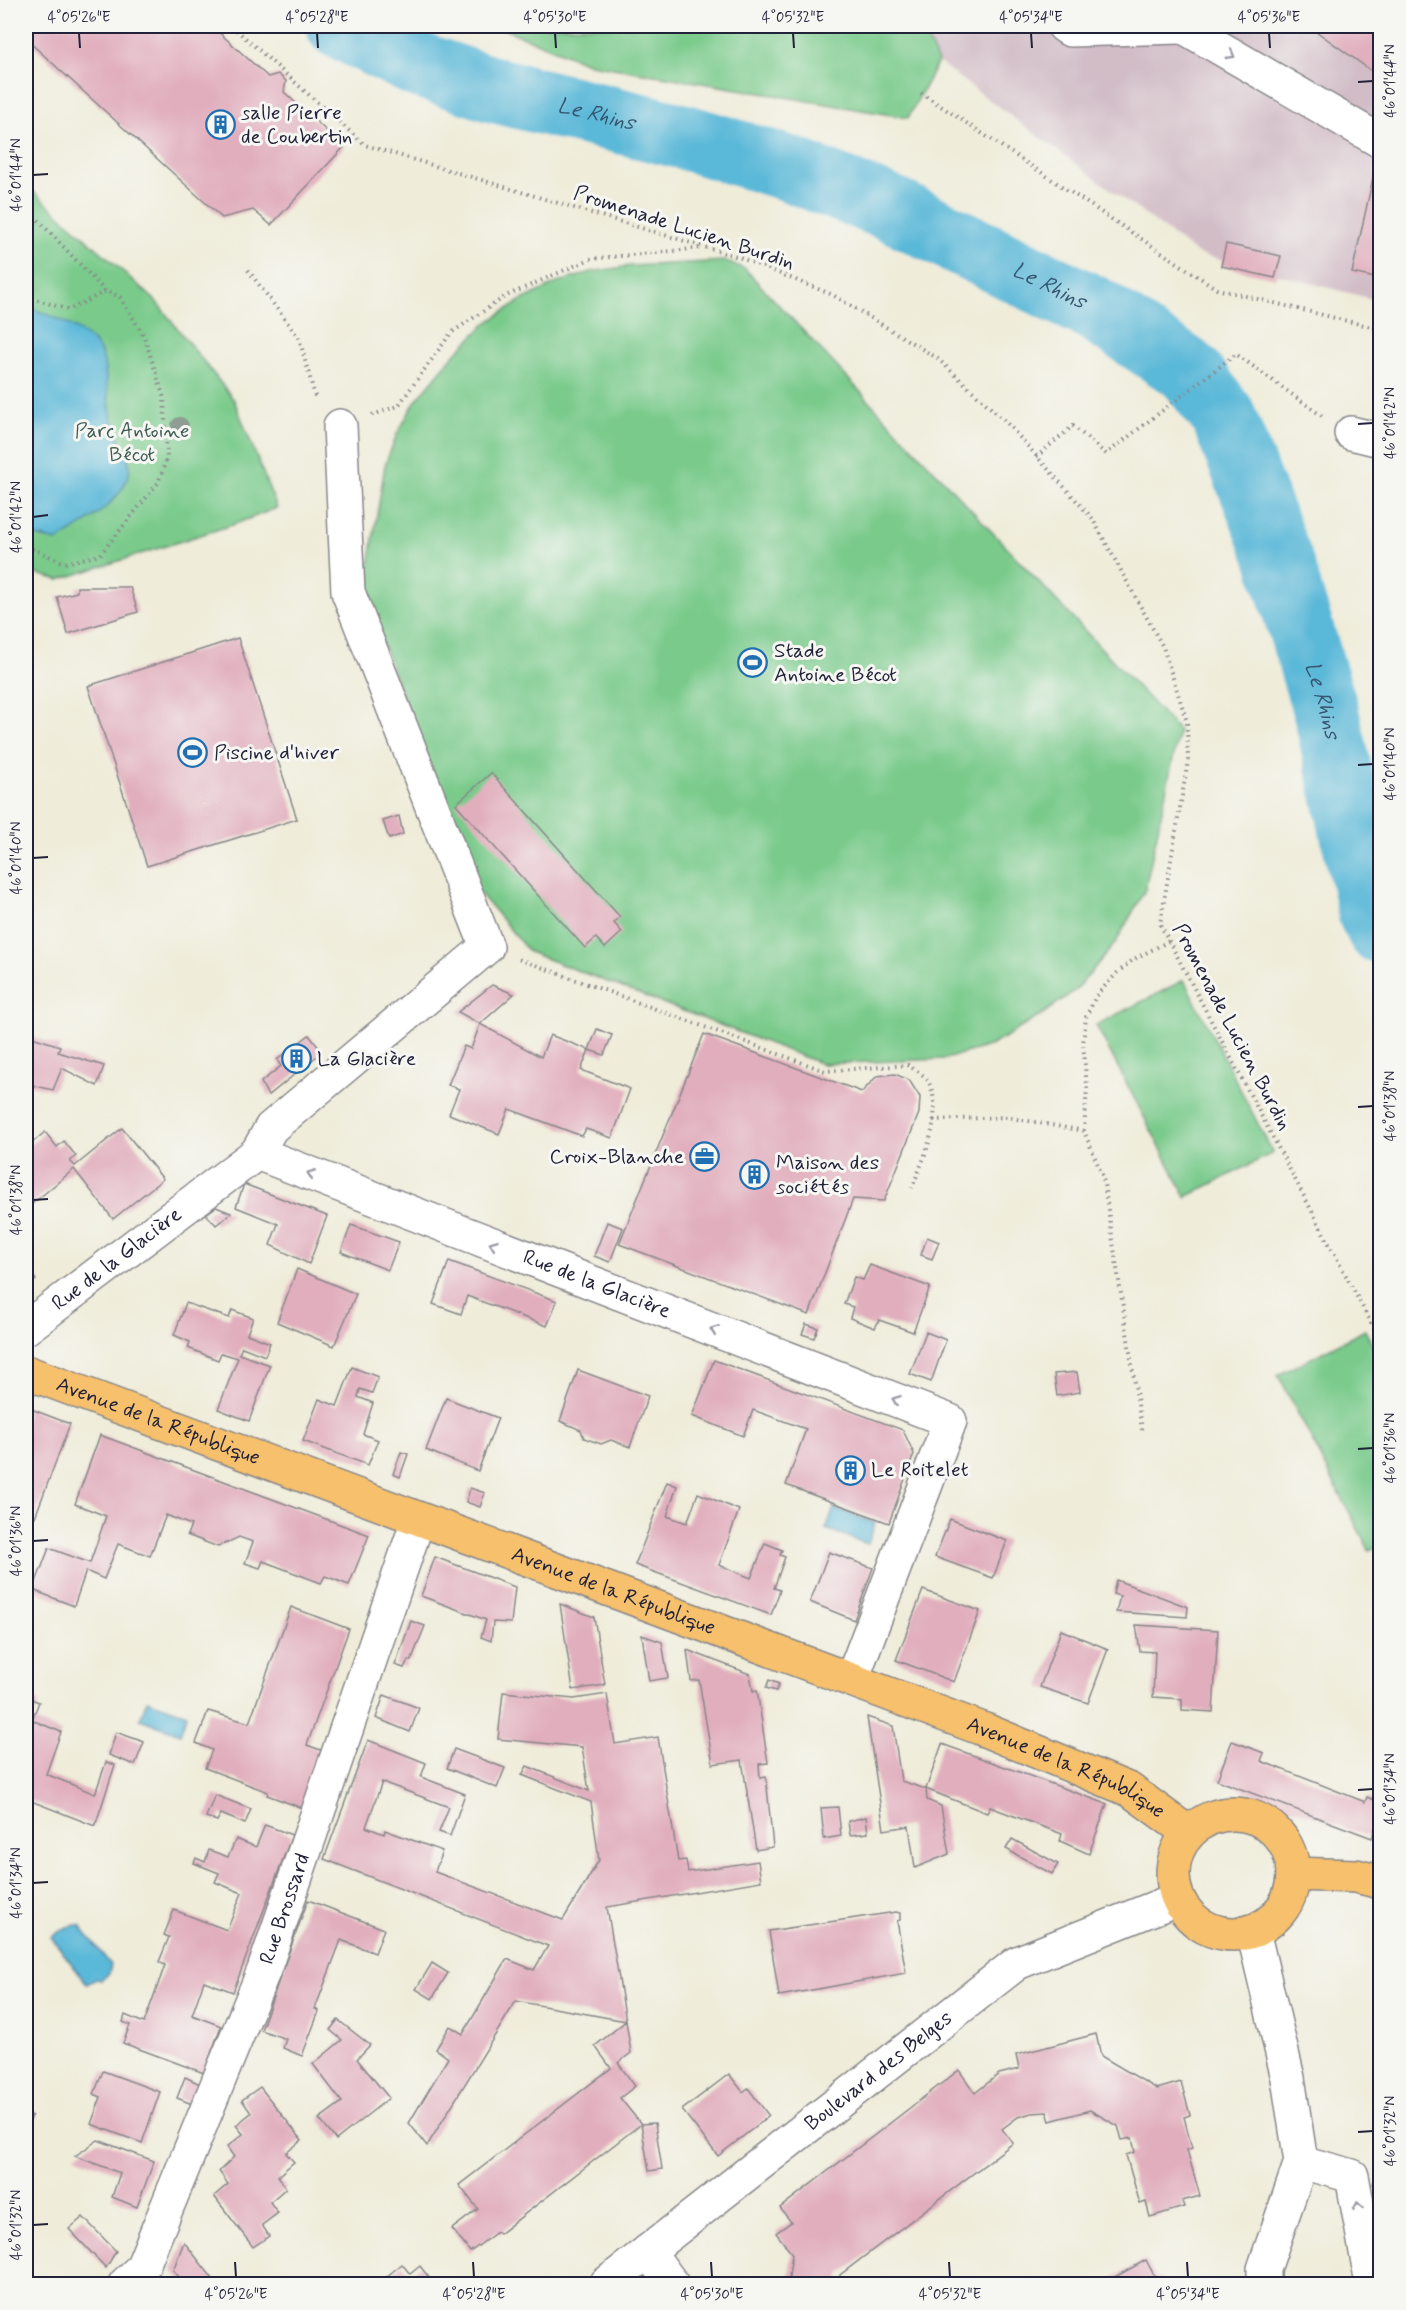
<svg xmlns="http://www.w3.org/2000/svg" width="1406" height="2310" viewBox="0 0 1406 2310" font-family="Mynerve,sans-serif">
	<rect width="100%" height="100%" fill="#f6f6f2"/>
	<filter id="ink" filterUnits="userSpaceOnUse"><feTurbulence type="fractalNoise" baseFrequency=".0167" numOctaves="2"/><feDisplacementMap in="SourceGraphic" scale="12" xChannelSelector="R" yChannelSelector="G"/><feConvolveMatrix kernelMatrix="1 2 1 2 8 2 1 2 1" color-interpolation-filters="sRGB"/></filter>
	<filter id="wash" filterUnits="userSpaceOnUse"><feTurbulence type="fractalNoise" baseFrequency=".008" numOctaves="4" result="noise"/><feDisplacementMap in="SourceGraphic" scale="24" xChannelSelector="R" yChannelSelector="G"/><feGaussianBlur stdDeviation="1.35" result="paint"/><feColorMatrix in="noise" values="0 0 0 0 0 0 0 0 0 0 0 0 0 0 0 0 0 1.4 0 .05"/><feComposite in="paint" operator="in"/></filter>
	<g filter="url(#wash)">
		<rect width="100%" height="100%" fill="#efecd9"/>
		<path fill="#d2bdc7" d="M921,26H1380V301L1198,254L938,62Z"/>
		<g fill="#79ca8b" stroke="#4e7663" stroke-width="1.5">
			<path d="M496,26H921L938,62L908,118L590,64Z"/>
			<path d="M26,185L155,300L234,400L277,508L235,524L59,580L26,571Z"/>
			<path d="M726,261L745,269L1179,731L1145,890L1116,942L1077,989L1040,1016L992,1045L945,1059L822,1064L529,952L478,891L364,596L385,465L397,434L415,402L453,356L485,324L520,301L557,283L591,272L630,266Z"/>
			<path d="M1184,980L1273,1153L1186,1197L1096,1025Z"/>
			<path d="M1365,1330L1380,1360V1545L1369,1550L1278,1375Z"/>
		</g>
		<g fill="#5ab8d8" stroke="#3e6d8a" stroke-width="1.5">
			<path d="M26,307C49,314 96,332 103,358C108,380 107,405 114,426C118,439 133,459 129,473C121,504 82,525 57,541L26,534Z"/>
			<path d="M834,1508L875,1523L868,1544L826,1529Z"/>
			<path d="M147,1700L187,1714L180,1734L140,1719Z"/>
			<path d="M76,1925L80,1926L111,1965L109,1974L101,1980L96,1979L87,1984L51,1937L67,1927Z"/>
		</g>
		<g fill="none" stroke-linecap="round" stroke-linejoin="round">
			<path stroke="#5ab8d8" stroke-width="66" id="s1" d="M339,26L416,64L491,89L685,137L790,169L892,209L1095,309L1189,371L1223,416L1279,558L1326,712L1371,914L1380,931"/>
		</g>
		<g id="blocks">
			<g fill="#e1aebd">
				<path d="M26,26H212L268,77L278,74L286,81L284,92L344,147L271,225L253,210L222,218L26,39Z"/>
				<path d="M1309,26H1380V77Z"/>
				<path d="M1374,173L1380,174V279L1352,273Z"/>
				<path d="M1226,244L1281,256L1275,278L1221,266Z"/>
				<path d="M77,587H130L138,612L68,634L57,597L77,592Z"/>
				<path d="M238,638L297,819L147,866L88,686Z"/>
				<path d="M491,773L620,917L614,923L622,932L605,948L596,938L585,948L456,804Z"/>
				<path d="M399,816L403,834L389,839L383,821Z"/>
				<path d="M492,985L514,994L480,1024L458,1012Z"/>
				<path d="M480,1024L541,1057L550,1035L589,1050L597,1029L612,1035L604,1055L589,1050L581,1070L630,1089L612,1138L586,1129L582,1136L509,1109L499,1134L449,1114L459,1089L448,1085L464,1046L471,1049Z"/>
				<path d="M704,1034L862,1092L877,1076L895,1074L909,1080L920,1097L919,1113L884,1201L853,1199L809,1315L619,1244Z"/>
				<path d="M26,1035L60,1046L58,1052L104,1066L97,1086L62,1068L53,1090L26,1084Z"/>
				<path d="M309,1035L322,1052L268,1096L261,1082L281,1066L277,1060Z"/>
				<path d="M122,1128L163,1179L113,1219L74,1169L26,1209V1148L45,1132L57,1147L64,1141L76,1156L70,1161L75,1166Z"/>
				<path d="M244,1184L327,1216L309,1264L270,1245L278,1224L236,1207Z"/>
				<path d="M216,1207L231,1213L216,1225L206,1214Z"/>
				<path d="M607,1222L623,1228L610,1262L594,1256Z"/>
				<path d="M351,1225L399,1242L388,1270L341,1252Z"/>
				<path d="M927,1237L939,1242L932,1259L921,1255Z"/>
				<path d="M449,1261L557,1301L547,1326L467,1296L461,1314L433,1304Z"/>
				<path d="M870,1265L930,1287L913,1332L879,1320L875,1328L850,1318L853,1307L844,1304L854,1277L863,1280Z"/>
				<path d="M26,1267L36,1280L26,1289Z"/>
				<path d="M297,1269L356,1294L334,1346L277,1322Z"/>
				<path d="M186,1303L229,1318L232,1310L253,1318L247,1334L270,1343L265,1356L242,1347L239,1354L270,1365L249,1421L218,1409L238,1358L221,1353L218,1360L188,1348L190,1342L174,1335Z"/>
				<path d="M806,1324L818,1328L814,1338L802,1334Z"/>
				<path d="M926,1332L946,1340L931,1382L910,1374Z"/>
				<path d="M714,1360L903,1430L914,1454L889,1523L786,1485L806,1429L753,1410L743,1436L692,1416Z"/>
				<path d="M352,1367L378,1377L372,1393L360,1389L358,1397L373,1403L363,1434L378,1440L368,1465L303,1441L319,1399L337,1406Z"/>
				<path d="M578,1370L648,1396L630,1447L611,1440L601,1444L584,1438L581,1430L560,1421Z"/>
				<path d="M1077,1372L1080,1392L1057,1396L1054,1374Z"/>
				<path d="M446,1398L498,1418L478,1471L426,1450Z"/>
				<path d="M26,1407L70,1424L35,1517L26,1513Z"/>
				<path d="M100,1435L369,1535L349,1585L325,1576L321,1583L263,1561L260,1568L245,1563L253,1542L239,1537L218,1547L187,1535L191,1525L166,1515L150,1556L118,1544L104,1579L86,1571L74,1606L33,1590L49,1548L90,1563L106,1516L75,1504Z"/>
				<path d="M401,1452L408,1454L400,1477L393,1474Z"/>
				<path d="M667,1482L677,1486L667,1516L687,1523L698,1493L739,1510L719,1565L751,1578L765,1543L782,1550L780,1555L785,1557L774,1588L780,1590L771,1615L635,1565Z"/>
				<path d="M470,1488L485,1493L480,1507L466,1502Z"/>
				<path d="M950,1519L1007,1541L993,1578L935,1557Z"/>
				<path d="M829,1552L873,1568L854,1620L810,1602Z"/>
				<path d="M435,1557L515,1587L511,1623L493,1622L491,1641L481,1637L486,1620L421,1596Z"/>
				<path d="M1116,1580L1188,1607L1187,1617L1116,1612L1120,1596L1113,1594Z"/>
				<path d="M923,1590L980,1611L954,1682L896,1660Z"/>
				<path d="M560,1604L594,1617L605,1685L573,1690Z"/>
				<path d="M291,1607L349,1629L307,1745L323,1751L302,1808L267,1795L268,1792L205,1768L212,1750L196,1743L208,1711L249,1723Z"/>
				<path d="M411,1621L425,1626L411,1661L408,1660L404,1668L395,1665Z"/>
				<path d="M1136,1625L1218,1630L1213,1712L1182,1710V1699L1153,1697L1155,1652L1140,1651Z"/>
				<path d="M1061,1630L1108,1649L1088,1703L1040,1687Z"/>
				<path d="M642,1635L662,1642L668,1678L649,1681Z"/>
				<path d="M687,1650L750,1674L753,1691L757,1690L768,1763L759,1764L760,1778L766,1777L773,1847L756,1850L742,1760L713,1764L699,1680L691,1681Z"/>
				<path d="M769,1680L779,1684L776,1691L766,1688Z"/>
				<path d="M503,1692L574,1699L607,1694L615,1744L658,1737L678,1861L686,1860L688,1872L758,1861L761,1881L607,1907L626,2021L516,2001L427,2146L409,2123L448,2058L436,2049L450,2026L463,2034L507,1959L534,1970L548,1946L324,1859L368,1740L426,1763L421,1777L465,1794L450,1836L439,1832L449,1807L382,1782L366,1827L384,1834L385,1830L442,1851L435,1872L563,1920L599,1860L591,1802L522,1775L527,1766L589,1791L582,1747L498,1739Z"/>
				<path d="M384,1695L419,1708L410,1732L376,1718Z"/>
				<path d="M26,1697L39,1702L32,1720L61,1732L46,1774L95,1794L106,1762L115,1765L95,1826L26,1799Z"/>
				<path d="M867,1717L893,1726L901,1781L926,1789L927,1800L941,1806L949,1854L915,1868L909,1826L884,1830Z"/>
				<path d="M116,1732L144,1742L135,1765L109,1755Z"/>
				<path d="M1232,1741L1264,1753L1261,1761L1365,1802L1367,1797L1380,1802V1813L1372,1838L1217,1780Z"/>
				<path d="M942,1744L1107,1804L1089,1854L1060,1841L1062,1834L990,1807L987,1813L926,1789Z"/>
				<path d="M454,1749L505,1768L497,1788L447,1768Z"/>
				<path d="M215,1795L251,1809L245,1824L221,1814L217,1821L206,1817Z"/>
				<path d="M838,1807L841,1836L824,1839L821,1808Z"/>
				<path d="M866,1817L868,1833L850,1835L848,1821Z"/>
				<path d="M265,1825L292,1835L233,1992L204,1981L192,2015L221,2026L204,2073L123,2043L130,2025L123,2022L125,2015L144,2023L165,1965L159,1962L169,1937L164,1935L174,1910L227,1930L242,1893L215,1882L219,1873L194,1863L196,1858L205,1862L209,1850L228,1857L236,1839L256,1847Z"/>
				<path d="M1012,1839L1058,1864L1052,1874L1006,1849Z"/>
				<path d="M308,1900L384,1929L375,1953L341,1940L315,2009L319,2011L302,2056L283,2048L286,2039L261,2030Z"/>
				<path d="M896,1912L900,1913V1920L897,1921L906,1973L779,1996L769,1931Z"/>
				<path d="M432,1963L448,1973L432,1999L416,1989Z"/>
				<path d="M338,2020L370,2045L357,2059L389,2098L336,2140L319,2119L342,2102L313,2064L342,2040L330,2030Z"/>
				<path d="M626,2021L631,2053L618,2063L635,2086L620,2098L641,2124L499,2234L497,2232L470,2252L452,2229L478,2209L459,2185L611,2068L595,2046Z"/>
				<path d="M1096,2034L1101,2056L1157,2089L1181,2082L1190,2115L1184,2117L1192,2148L1187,2150L1200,2196L1182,2201L1184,2207L1150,2217L1146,2202L1140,2204L1126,2155L1135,2152L1132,2138L1122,2140L1118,2126L1090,2110L1050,2121L1047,2112L1032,2113L1018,2117L1002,2129L1013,2143L840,2275L839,2284H788L792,2254L776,2233L791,2222L780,2208L959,2070L975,2093L999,2074L1019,2069L1016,2055Z"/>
				<path d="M103,2071L160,2092L142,2143L91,2124L101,2097L94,2094Z"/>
				<path d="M729,2074L743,2092L748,2088L769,2116L718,2156L682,2110Z"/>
				<path d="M185,2077L200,2084L192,2104L177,2098Z"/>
				<path d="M260,2087L302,2140L286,2153L294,2162L278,2176L286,2188L270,2202L278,2213L262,2225L269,2236L253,2247L214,2196L228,2184L219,2171L234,2157L227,2147L243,2134L236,2125L251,2113L242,2100Z"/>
				<path d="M26,2113L32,2116L26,2131Z"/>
				<path d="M655,2123L662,2169L649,2171L641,2124Z"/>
				<path d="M98,2140L154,2161L137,2207L112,2197L120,2173L75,2156Z"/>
				<path d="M83,2217L116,2251L106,2268L69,2229Z"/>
				<path d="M184,2242L217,2284H185L173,2270Z"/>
				<path d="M1146,2260L1156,2279L1160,2277L1164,2284H1102Z"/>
				<path d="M402,2264L410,2274L420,2266L434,2284H384L381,2281Z"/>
			</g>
		</g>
	</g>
	<g filter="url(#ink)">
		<use href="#blocks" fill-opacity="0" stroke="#88878a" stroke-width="1.5"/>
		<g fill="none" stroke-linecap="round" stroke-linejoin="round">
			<defs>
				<g id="minor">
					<path d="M1064,26L1070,30L1181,27"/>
					<path d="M1182,26L1380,141"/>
					<path d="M1351,433L1380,440"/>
					<path d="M257,1153L271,1128L487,947L348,592L340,426"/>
					<path id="s2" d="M26,1328L257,1153L950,1421L852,1679"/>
					<path d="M1253,1931L1288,2078L1301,2162L1264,2269V2284"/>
					<path d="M1301,2162L1352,2176L1372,2284"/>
					<path d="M648,2251L672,2284"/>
					<path id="s3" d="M125,2284L142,2268L264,1970L418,1520"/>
					<path id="s4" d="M606,2284L1017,1963L1177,1899"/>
				</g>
				<g id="major">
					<path id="s5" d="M26,1372L980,1728L1130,1790L1189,1833"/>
					<circle cx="1233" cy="1874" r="60"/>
					<path d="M1293,1874L1356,1876L1380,1882"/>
				</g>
			</defs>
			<use href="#minor" stroke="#88878a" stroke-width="36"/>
			<use href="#major" stroke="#88878a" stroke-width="36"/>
			<g stroke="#88878a" stroke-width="4" stroke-dasharray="1.5 4.5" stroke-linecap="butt">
				<path d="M232,26L365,145L741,258L833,295L937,358L1006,422L1092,518L1163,647L1187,722L1188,761L1160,924L1380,1340"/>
				<path d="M921,93L1217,289L1380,329"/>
				<path d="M26,207L105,291"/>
				<path d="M248,270L299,338L316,400"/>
				<path d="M26,296L69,310L106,291L120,297L144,336L164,398L167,458L158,483L100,555L65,563L26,546"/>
				<path d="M372,415L398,406L451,333L506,296L590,259L702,248"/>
				<path d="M1036,457L1073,426L1106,454L1236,354L1322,416"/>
				<path d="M519,959L825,1071L908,1065C913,1069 923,1074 927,1079C946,1112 924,1157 912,1188"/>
				<path d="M933,1120L1006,1117L1084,1131"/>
				<path d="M1142,1430L1103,1177L1084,1131L1087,1087L1083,1044L1086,1017L1096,996L1117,973L1134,959L1169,941"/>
			</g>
			<use href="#minor" stroke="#fff" stroke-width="33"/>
			<use href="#major" stroke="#f7c06c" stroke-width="33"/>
		</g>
		<circle fill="#8f9d92" cx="180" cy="426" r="9"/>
		<defs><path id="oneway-chevron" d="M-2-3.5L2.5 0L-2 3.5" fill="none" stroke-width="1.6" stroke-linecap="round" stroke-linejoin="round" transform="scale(1.5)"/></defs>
		<g stroke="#9c9ca7">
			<use href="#oneway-chevron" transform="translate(1231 55) rotate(30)"/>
			<use href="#oneway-chevron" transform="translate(311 1174) rotate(-159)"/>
			<use href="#oneway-chevron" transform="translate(493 1244) rotate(-159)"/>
			<use href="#oneway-chevron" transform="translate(714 1330) rotate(-159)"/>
			<use href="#oneway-chevron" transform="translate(896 1400) rotate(-159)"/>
			<use href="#oneway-chevron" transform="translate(1358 2206) rotate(-100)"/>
		</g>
	</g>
	<path fill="none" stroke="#22223b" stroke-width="2" d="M79,33L80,48M317,33L318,48M555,33L556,48M793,33L794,48M1031,33L1032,48M1269,33L1270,48M1358,82L1373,81M33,175L48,174M1358,424L1373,423M33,517L48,515M1358,765L1373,764M33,858L48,857M1358,1107L1373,1106M33,1200L48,1199M1358,1449L1373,1448M33,1541L48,1540M1358,1790L1373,1789M33,1883L48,1882M1358,2132L1373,2131M33,2225L48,2224M235,2262L236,2277M473,2262L474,2277M711,2262L712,2277M949,2262L950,2277M1187,2262L1188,2277"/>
	<defs>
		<symbol id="building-ring" viewBox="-11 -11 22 22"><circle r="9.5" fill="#f6f6f2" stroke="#1f6fb2" stroke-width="1.5"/><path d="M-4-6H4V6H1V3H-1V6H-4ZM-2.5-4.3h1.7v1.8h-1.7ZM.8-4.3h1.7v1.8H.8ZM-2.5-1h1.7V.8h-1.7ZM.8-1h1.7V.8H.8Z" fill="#1f6fb2"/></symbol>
		<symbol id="stadium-ring" viewBox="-11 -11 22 22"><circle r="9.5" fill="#f6f6f2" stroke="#1f6fb2" stroke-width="1.5"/><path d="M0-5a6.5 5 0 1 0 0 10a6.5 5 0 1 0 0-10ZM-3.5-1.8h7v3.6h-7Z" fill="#1f6fb2"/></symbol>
		<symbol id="office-ring" viewBox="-11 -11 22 22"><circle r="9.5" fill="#f6f6f2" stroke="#1f6fb2" stroke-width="1.5"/><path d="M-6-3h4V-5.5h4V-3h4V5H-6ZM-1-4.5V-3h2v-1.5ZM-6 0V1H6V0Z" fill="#1f6fb2"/></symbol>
	</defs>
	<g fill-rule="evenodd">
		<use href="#building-ring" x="204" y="108" width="33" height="33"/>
		<use href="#stadium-ring" x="736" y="646" width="33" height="33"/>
		<use href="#stadium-ring" x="176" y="736" width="33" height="33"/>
		<use href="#building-ring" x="280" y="1042" width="33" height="33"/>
		<use href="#office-ring" x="688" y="1140" width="33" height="33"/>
		<use href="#building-ring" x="738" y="1158" width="33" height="33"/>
		<use href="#building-ring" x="834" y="1454" width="33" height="33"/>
	</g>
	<g text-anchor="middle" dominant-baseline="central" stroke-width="6" stroke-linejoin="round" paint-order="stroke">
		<g font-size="21" fill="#22223b" stroke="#f6f6f2" text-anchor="start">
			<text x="241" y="113">salle Pierre<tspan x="241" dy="24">de Coubertin</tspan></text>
			<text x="774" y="651">Stade<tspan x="774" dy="24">Antoine Bécot</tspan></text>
			<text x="214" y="753">Piscine d'hiver</text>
			<text x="317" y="1059">La Glacière</text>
			<text x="684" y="1157" text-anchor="end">Croix-Blanche</text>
			<text x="776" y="1163">Maison des<tspan x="776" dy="24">sociétés</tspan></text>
			<text x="871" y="1470">Le Roitelet</text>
		</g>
		<g font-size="21" fill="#22223b" stroke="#f6f6f2">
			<text transform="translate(684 228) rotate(18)">Promenade Lucien Burdin</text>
			<text transform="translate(1232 1027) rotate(62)">Promenade Lucien Burdin</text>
			<text stroke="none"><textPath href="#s2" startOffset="114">Rue de la Glacière</textPath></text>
			<text stroke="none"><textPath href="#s2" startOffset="654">Rue de la Glacière</textPath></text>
			<text stroke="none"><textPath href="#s5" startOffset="141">Avenue de la République</textPath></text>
			<text stroke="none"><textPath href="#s5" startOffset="627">Avenue de la République</textPath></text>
			<text stroke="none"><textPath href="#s5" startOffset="1113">Avenue de la République</textPath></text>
			<text stroke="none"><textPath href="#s3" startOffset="410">Rue Brossard</textPath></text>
			<text stroke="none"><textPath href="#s4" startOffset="346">Boulevard des Belges</textPath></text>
		</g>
		<g font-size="21" fill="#405d57" stroke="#f6f6f2">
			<text x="132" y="431">Parc Antoine<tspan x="132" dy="24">Bécot</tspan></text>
		</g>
		<g font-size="22" font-style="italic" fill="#365672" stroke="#f6f6f2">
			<text stroke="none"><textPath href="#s1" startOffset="273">Le Rhins</textPath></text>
			<text stroke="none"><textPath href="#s1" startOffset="759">Le Rhins</textPath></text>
			<text stroke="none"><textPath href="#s1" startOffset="1281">Le Rhins</textPath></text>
		</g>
	</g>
	<rect width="1406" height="2310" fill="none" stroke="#f6f6f2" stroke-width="66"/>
	<rect x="33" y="33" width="1340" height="2244" fill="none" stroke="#22223b" stroke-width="2"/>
	<g font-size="15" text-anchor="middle" fill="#22223b">
		<text x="79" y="22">4°05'26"E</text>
		<text x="317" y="22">4°05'28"E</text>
		<text x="555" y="22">4°05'30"E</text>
		<text x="793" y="22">4°05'32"E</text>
		<text x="1031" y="22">4°05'34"E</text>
		<text x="1269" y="22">4°05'36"E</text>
		<text transform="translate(1390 81) rotate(-90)" y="5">46°01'44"N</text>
		<text transform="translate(16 175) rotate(-90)" y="5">46°01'44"N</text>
		<text transform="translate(1390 423) rotate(-90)" y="5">46°01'42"N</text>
		<text transform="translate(16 517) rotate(-90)" y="5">46°01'42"N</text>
		<text transform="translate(1390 764) rotate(-90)" y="5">46°01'40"N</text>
		<text transform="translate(16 858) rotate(-90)" y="5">46°01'40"N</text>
		<text transform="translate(1390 1106) rotate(-90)" y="5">46°01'38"N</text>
		<text transform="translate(16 1200) rotate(-90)" y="5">46°01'38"N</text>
		<text transform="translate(1390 1448) rotate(-90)" y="5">46°01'36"N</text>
		<text transform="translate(16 1541) rotate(-90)" y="5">46°01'36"N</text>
		<text transform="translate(1390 1789) rotate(-90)" y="5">46°01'34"N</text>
		<text transform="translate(16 1883) rotate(-90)" y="5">46°01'34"N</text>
		<text transform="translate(1390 2131) rotate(-90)" y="5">46°01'32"N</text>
		<text transform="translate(16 2225) rotate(-90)" y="5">46°01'32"N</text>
		<text x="236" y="2299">4°05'26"E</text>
		<text x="474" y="2299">4°05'28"E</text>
		<text x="712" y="2299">4°05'30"E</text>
		<text x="950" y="2299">4°05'32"E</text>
		<text x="1188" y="2299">4°05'34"E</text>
	</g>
</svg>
